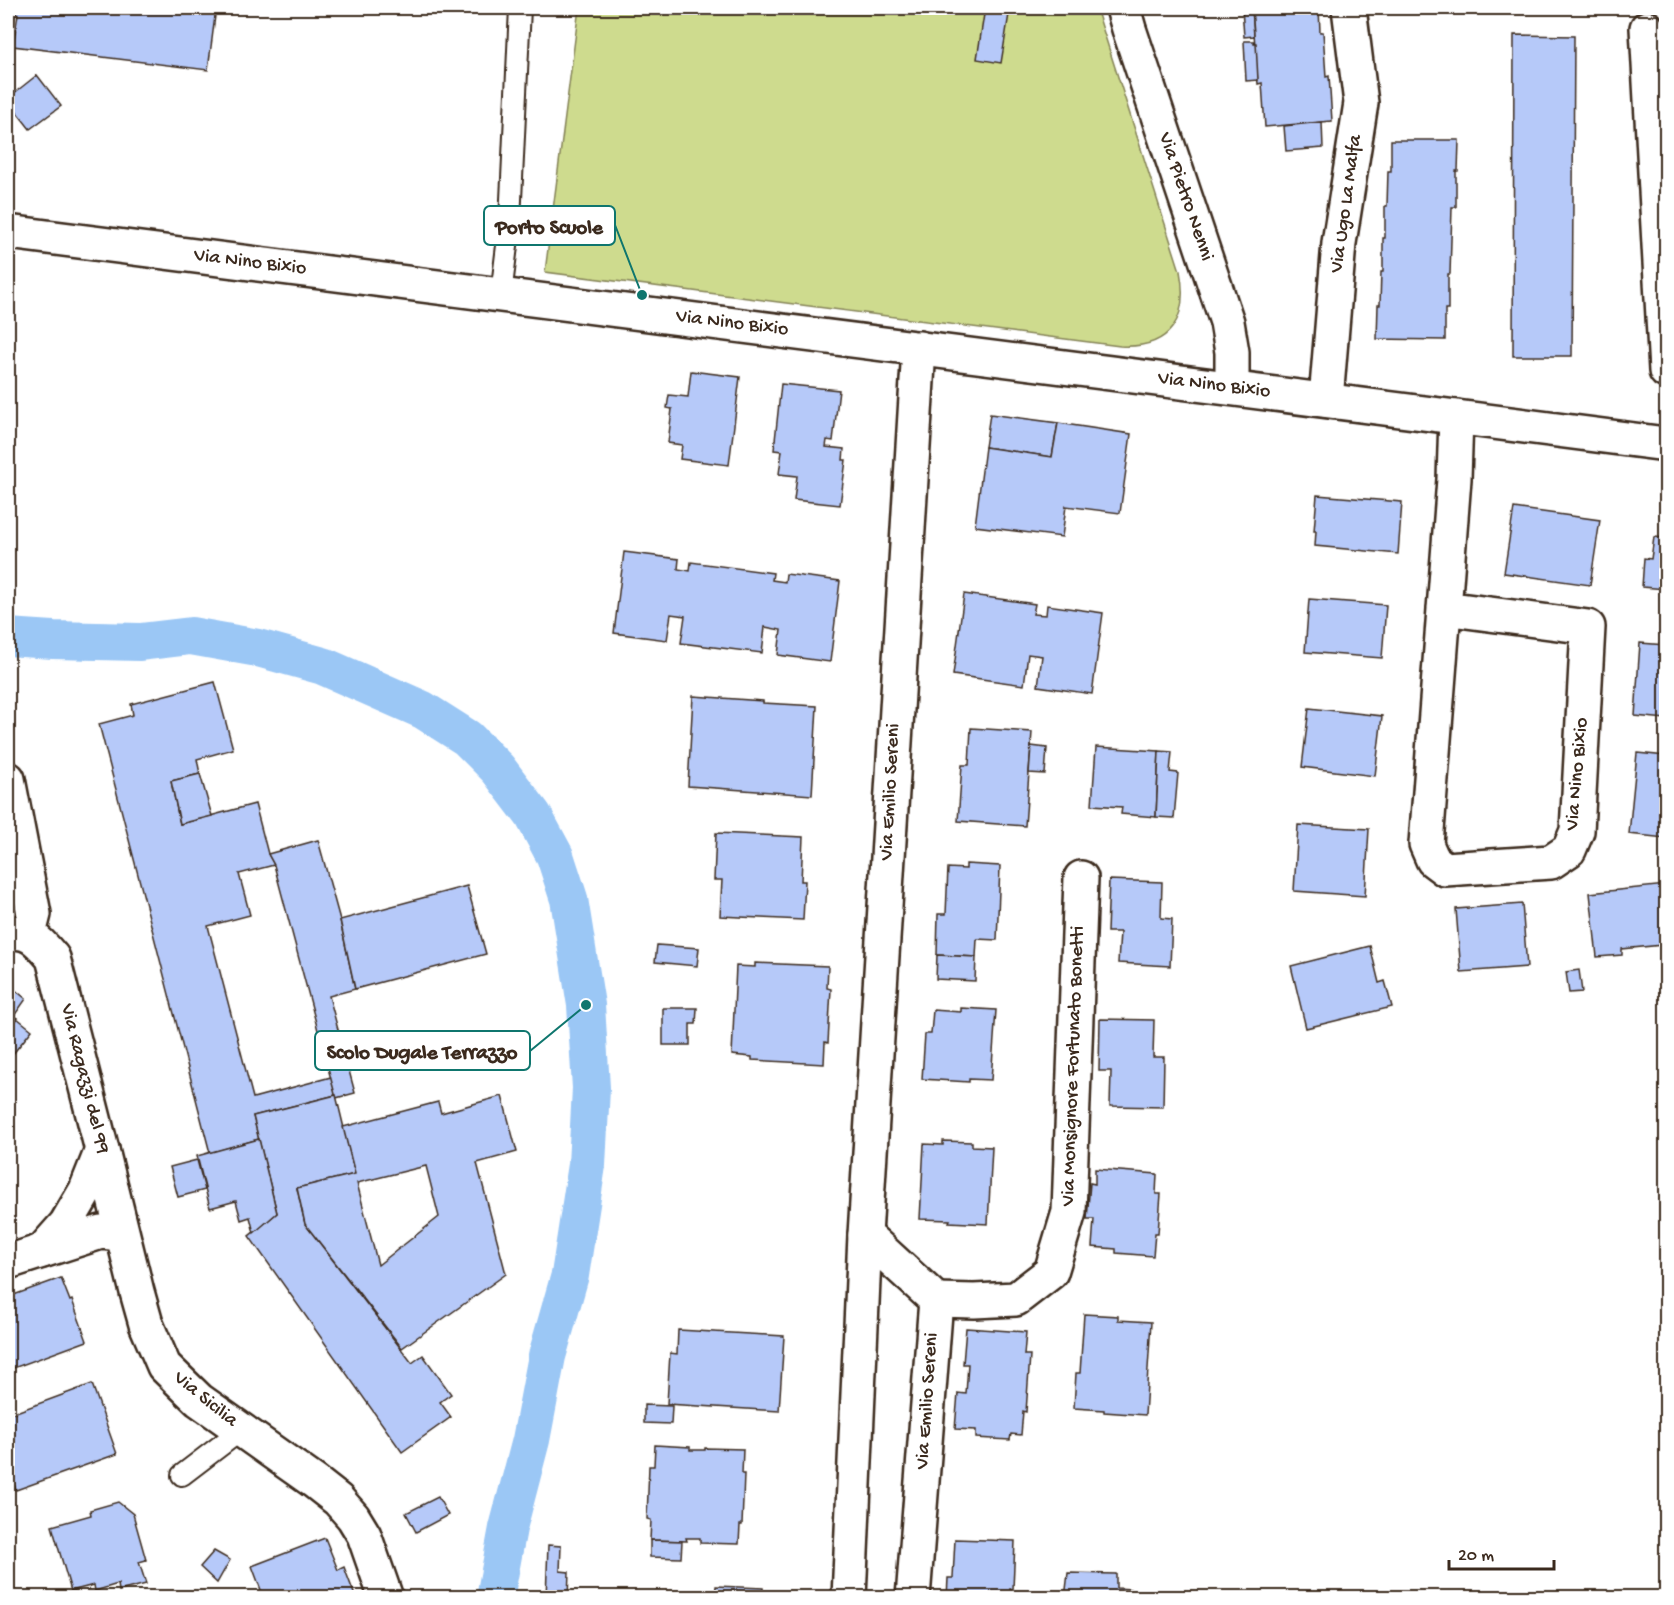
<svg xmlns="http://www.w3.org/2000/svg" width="1674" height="1605" viewBox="0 0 1674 1605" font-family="'Gochi Hand',sans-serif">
	<rect width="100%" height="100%" fill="#fff"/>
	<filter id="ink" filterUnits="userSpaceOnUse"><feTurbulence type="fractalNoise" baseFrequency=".0167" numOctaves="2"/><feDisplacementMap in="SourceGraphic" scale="12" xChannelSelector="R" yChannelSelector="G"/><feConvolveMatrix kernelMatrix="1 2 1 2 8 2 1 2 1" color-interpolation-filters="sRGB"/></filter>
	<g filter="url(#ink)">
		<path fill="#cedb8e" stroke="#848256" stroke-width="1.5" d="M579,8H1096L1180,271C1189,318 1171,349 1120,346L545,272Z"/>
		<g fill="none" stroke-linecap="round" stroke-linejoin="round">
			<path stroke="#9bc7f5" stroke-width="38" d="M8,637L53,640L140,642L191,636L258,648L323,666L423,710L467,738L498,769L533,815L555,856L569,899L586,1005L591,1088L587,1165L570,1275L547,1356L531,1440L508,1528L495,1598"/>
		</g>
		<g fill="#b6c9f9" stroke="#3b2a1e" stroke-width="1.5" fill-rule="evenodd">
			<path d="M8,8H216L208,70L13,46L18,14L8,13Z"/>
			<path d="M985,8H1010L1001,63L977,59Z"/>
			<path d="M1242,8H1252L1254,36L1244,37Z"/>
			<path d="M1252,8H1319L1320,32H1323L1326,77L1329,76L1332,121L1265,127L1262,83L1258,84Z"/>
			<path d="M1514,35L1574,36L1572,356H1513Z"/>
			<path d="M1244,41H1254V43H1256L1258,80L1246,81Z"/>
			<path d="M37,75L61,106L30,129L8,101V98Z"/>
			<path d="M1322,122L1323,148L1286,151L1284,126Z"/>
			<path d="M1391,140H1459L1458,171H1456V207H1452L1450,274H1448V309H1445V340L1377,339L1378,305H1380L1381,272H1383V238H1385V206H1387L1388,171H1391Z"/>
			<path d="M8,303L13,304L8,331Z"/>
			<path d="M8,338L12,339L8,362Z"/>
			<path d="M691,371L740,377L729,465L680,459L682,445L668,443L672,409L667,408L669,395L688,397Z"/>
			<path d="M781,384L839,390L833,441L827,440L826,447L844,449L843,460H846L840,505L794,500L797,476L779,474L782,451L774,450Z"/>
			<path d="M990,414L1058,423L1052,457L985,447Z"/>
			<path d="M1058,423L1131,434L1120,513L1066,506L1062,537L975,526L985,447L1052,457Z"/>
			<path d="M1317,495L1402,502L1398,554L1315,546L1316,531H1314Z"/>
			<path d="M1514,508L1600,520L1590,585L1504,573Z"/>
			<path d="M1654,537L1666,538V589L1642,587L1644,558L1651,559Z"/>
			<path d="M624,552L679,559L678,569L690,571L691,562L773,573L772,580L785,582L786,574L840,581L830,662L778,655L781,630L765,627L762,653L681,643L685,616L671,614L667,640L614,633Z"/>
			<path d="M964,594L1035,604L1033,614L1046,615L1047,605L1103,613L1092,694L1038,686L1042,656L1028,654L1024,685L953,675Z"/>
			<path d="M1309,599L1386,605L1382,658L1305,652Z"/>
			<path d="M1640,643L1666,645V719L1635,716Z"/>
			<path d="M215,682L233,749L197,759L200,774L171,781L180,824L255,804L268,854L274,865L239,874L250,915L208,926L253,1098L331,1077L336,1095L253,1116L259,1139L210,1153L99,724L133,715L131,704Z"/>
			<path d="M693,696L763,701V703L817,706L812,795L688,786Z"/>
			<path d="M1309,708L1382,716L1375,776L1302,767Z"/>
			<path d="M971,728L1032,732L1025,826L958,821L962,765H969Z"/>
			<path d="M1031,746L1047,748L1045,774L1029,773Z"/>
			<path d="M1096,747L1159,751L1156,817L1121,814L1122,807L1092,805Z"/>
			<path d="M1159,751L1172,752L1170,772L1178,773L1174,818L1156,817Z"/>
			<path d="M1637,753L1666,756V822L1665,838L1629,834Z"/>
			<path d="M200,774L212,816L180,824L171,781Z"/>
			<path d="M1298,825L1369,829L1365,896L1294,891Z"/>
			<path d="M716,833L803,837L801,881H805L803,920L720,916L722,880H714Z"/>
			<path d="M318,840L340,920L355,989L329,996L355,1093L336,1098L274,865L268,854Z"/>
			<path d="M966,864L1000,866L997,940L977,939L976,957L937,955L938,914H946L948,868L966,869Z"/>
			<path d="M1109,880L1162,882L1161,918L1172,919L1170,966L1118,963L1120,932H1107Z"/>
			<path d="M1666,885V939L1661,940L1662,945L1622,949V955L1597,957L1590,893Z"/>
			<path d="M467,886L486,954L355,989L340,920Z"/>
			<path d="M1522,904L1527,967L1461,972L1456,909Z"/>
			<path d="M657,945L699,948L697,966L655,962Z"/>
			<path d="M1370,946L1379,983L1385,981L1392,1007L1306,1028L1291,966Z"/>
			<path d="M937,955L976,957L975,981L936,979Z"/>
			<path d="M755,963L828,966L827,988L831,989L828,1043L825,1042L824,1064L752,1060V1057L732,1055L736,966L755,967Z"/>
			<path d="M1579,970L1582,992L1569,993L1566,972Z"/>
			<path d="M8,984L26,999L14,1016L8,1011Z"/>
			<path d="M663,1008H697L696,1024H690V1045H663Z"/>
			<path d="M961,1008L996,1010L991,1080L969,1079V1082L922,1079L925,1034H931L933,1010L961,1012Z"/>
			<path d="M8,1011L17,1018L8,1029Z"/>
			<path d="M17,1018L32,1030L8,1060V1029Z"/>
			<path d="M1100,1019L1154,1020L1153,1057H1164L1163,1107L1110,1106L1111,1071H1099Z"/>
			<path d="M336,1095L355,1174L297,1188L305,1224L412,1363L423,1355L451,1394L440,1402L451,1417L402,1452L249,1236L277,1213L253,1116Z"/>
			<path d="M502,1096L517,1152L477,1163L506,1274L402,1348L305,1224L297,1188L355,1174L343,1127L438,1102L441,1113ZM426,1166L439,1217L378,1265L357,1183Z"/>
			<path d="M259,1139L277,1213L254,1233L250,1217L241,1220L236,1201L210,1208L197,1156Z"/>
			<path d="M943,1141L972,1142V1146L992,1147L988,1224L949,1222L950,1220L920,1219L924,1144L943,1145Z"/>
			<path d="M197,1160L205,1190L178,1197L170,1167Z"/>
			<path d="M1095,1169L1157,1174L1156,1194H1161L1158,1233H1155L1153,1256L1116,1253V1249L1092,1247L1094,1219H1087L1090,1183L1095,1184Z"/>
			<path d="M61,1278L70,1301L72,1300L87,1341L8,1370V1297Z"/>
			<path d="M1084,1314L1118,1316V1320L1151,1322L1145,1415L1104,1412V1410L1074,1408L1076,1373H1080Z"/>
			<path d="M966,1328L1026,1332L1024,1355H1030L1026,1412L1023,1411L1021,1435L1011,1434L1010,1440L976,1438V1430L955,1429L958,1393L966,1394L968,1364H963Z"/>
			<path d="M678,1330L784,1336L779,1411L667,1404L670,1353L677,1354Z"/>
			<path d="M92,1384L117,1454L16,1490L8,1466V1415Z"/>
			<path d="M644,1405L672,1406L671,1424L644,1423Z"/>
			<path d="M655,1445L690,1447V1450H705V1448L743,1449L742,1474H744L742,1525H740L739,1544L700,1543V1538H686L687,1541L650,1540L651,1520L647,1519L649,1466H654Z"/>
			<path d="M438,1497L448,1515L416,1532L406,1513Z"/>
			<path d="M118,1502L133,1514L146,1560L139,1562L146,1584L119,1591L118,1584L95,1591L94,1585L71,1591L52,1526L91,1515L90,1510Z"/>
			<path d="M325,1538L338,1570L344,1567L355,1596L351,1598H264L252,1566Z"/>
			<path d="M955,1539L1015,1541L1013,1589H1010V1598H947L948,1578H953Z"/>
			<path d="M650,1540L682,1541L681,1558L650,1557Z"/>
			<path d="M548,1545L561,1546L560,1571L569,1572L568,1598H546Z"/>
			<path d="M214,1551L230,1560L217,1583L200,1567Z"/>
			<path d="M1068,1573L1116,1574V1588L1131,1589V1598H1065Z"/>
			<path d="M716,1586L763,1588V1598H715Z"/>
		</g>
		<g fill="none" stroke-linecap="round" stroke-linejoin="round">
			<defs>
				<g id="lane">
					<path d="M501,295L510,221L520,8"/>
					<path d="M182,1475L241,1430"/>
				</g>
				<g id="street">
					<path d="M1123,8L1129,29L1227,322L1232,352V388"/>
					<path d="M1647,28L1666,371"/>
					<path d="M8,232L1666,444"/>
					<path d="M1326,400L1339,243L1361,103L1349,8"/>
					<path d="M1444,608L1588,627L1577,831L1569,850L1551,862L1445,869L1433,860L1426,844L1454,479L1456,417"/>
					<path d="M8,779L34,914L29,934"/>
					<path d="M8,934C28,927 41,944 53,958L102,1150L137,1292L146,1324L164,1366L199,1400L315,1482L338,1500L353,1517L364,1535L386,1598"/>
					<path d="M865,1235L936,1300L913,1598"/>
					<path d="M42,1251L66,1224L86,1190L102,1150"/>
					<path d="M8,1262L101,1232L122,1234"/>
					<path d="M936,1300L974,1301L1016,1299L1051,1272L1069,1212L1081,878"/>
					<path d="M849,1598L865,1235L919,348"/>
				</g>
			</defs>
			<use href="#lane" stroke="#3b2a1e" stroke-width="24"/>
			<use href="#street" stroke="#3b2a1e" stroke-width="38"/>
			<use href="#lane" stroke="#fff" stroke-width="20"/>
			<use href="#street" stroke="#fff" stroke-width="33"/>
		</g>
	</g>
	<g text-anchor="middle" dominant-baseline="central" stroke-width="6" stroke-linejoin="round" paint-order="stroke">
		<g font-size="20" fill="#3b2a1e" stroke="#fff">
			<text transform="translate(1185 197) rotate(71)">Via Pietro Nenni</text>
			<text transform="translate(1347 204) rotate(-82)">Via Ugo La Malfa</text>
			<text transform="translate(250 263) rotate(7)">Via Nino Bixio</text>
			<text transform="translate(732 324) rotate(7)">Via Nino Bixio</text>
			<text transform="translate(1214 386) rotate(7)">Via Nino Bixio</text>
			<text transform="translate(1578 774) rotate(-85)">Via Nino Bixio</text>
			<text transform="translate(891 792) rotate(-87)">Via Emilio Sereni</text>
			<text transform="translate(1074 1066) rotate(-88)">Via Monsignore Fortunato Bonetti</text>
			<text transform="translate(84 1079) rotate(76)">Via Ragazzi del 99</text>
			<text transform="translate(205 1400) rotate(39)">Via Sicilia</text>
			<text transform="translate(928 1401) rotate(-86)">Via Emilio Sereni</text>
		</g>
	</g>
	<path fill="none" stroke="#0f766e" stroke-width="2" d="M642 295L615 225M586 1005L530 1051"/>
	<g fill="#0f766e" stroke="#fff" stroke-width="2">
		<circle cx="642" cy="295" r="6"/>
		<circle cx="586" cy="1005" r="6"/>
	</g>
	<g fill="#fff" stroke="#0f766e" stroke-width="2">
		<rect x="484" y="206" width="131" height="39" rx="6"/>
		<rect x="315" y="1031" width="215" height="39" rx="6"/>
	</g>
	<g font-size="21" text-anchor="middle" font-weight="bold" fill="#3b2a1e">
		<text x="549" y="233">Porto Scuole</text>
		<text x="422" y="1058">Scolo Dugale Terrazzo</text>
	</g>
	<rect width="1674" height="1605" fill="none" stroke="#fff" stroke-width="30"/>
	<rect x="15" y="15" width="1644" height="1575" fill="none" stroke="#3b2a1e" stroke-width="2" filter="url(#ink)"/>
	<path d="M1449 1560v9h105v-9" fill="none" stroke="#3b2a1e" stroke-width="3"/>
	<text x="1458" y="1560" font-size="18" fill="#3b2a1e" stroke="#ffffff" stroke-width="4.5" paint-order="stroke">20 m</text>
</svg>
